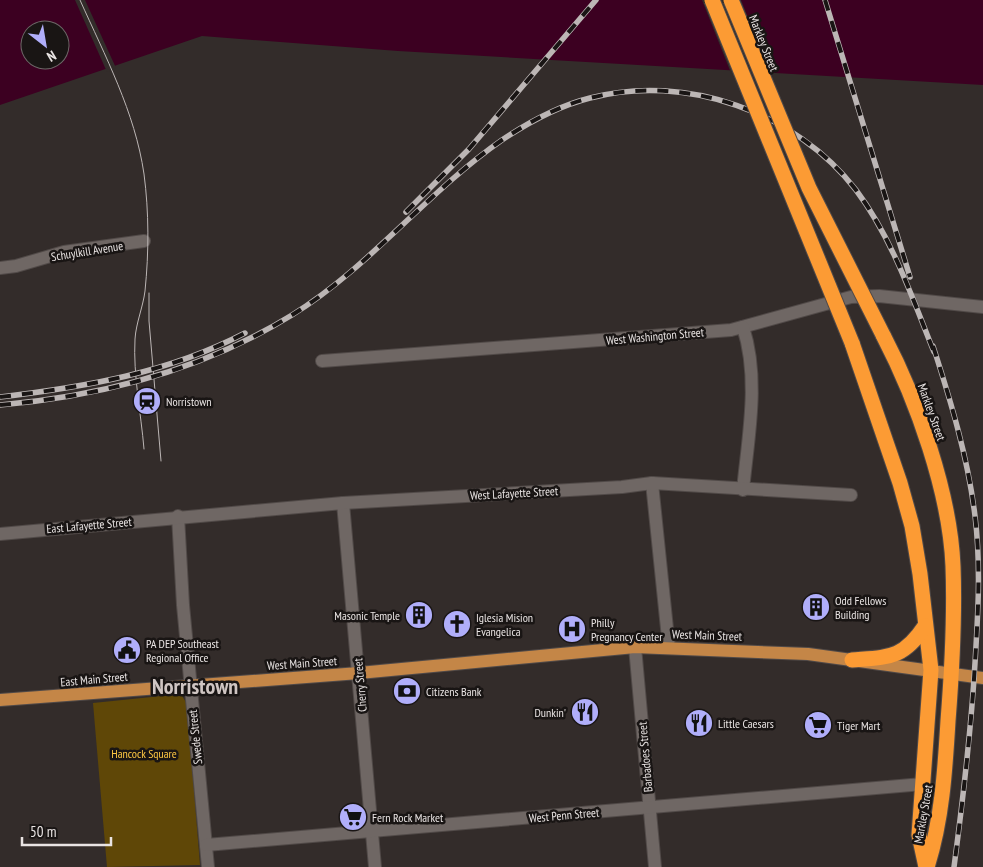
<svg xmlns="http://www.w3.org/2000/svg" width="983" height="867" viewBox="0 0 983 867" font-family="'PT Sans Narrow',sans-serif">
	<rect width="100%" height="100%" fill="#332c2a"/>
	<path fill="#5f4707" d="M181,694L187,704L200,865L107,867L93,703Z"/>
	<path fill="#3c0021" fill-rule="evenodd" d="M0,0H983V85L398,51L202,36L0,105ZM30,30H60V60H30Z"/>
	<g fill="#332c2a">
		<path d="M75,0H85L116,68L107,72Z"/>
		<path d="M702,0H741L771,75L731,73Z"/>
	</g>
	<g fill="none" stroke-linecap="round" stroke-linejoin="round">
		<defs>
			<g id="minor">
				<path d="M0,268L16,266L64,252L144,241"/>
				<path d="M322,361L731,330L851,297L879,296L983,307"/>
				<path d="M652,483L669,648"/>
				<path d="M743,490C748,437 760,379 743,327"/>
				<path d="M343,503L375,867"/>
				<path d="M178,516L183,605L208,867"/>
				<path d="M0,534L343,503L622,487L652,483L851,495"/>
				<path d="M635,647L655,867"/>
				<path d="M206,845L923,784"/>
			</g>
			<path id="major" d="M0,700L359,673L635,647L808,654L983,678"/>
			<g id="highway">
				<path d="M883,335C917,400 950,493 953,566C955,618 952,670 948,721C945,771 942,820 927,867"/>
				<path d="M852,343L900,483L912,526L920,574L931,670L919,835L926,867"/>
				<path d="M852,660C889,657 903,659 925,626"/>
			</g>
		</defs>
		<use href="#minor" stroke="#514a48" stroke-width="14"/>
		<use href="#major" stroke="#514a48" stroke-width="14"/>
		<use href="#highway" stroke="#514a48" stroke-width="17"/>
		<use href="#minor" stroke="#6f6764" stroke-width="12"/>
		<use href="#major" stroke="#c48647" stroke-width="12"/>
		<use href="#highway" stroke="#fc9b34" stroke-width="15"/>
		<g stroke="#bcb6b5" stroke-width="1">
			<path d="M80,0C105,56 135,112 144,174C149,212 149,252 145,291C143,307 136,323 135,339C133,375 141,413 144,449"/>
			<path d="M149,293V321L161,461"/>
		</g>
		<defs>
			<g id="rail">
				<path d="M825,0L910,277"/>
				<path d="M406,212L469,149L596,0"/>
				<path d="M933,346C951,402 968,458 975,516C981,565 978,614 975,663C971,732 963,799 954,867"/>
				<path d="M0,397C85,387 168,373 245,333"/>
				<path d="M0,405C103,396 203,370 292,315C370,267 427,192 502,140C529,122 558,106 590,98C686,73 796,112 856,190C892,238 912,297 934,352"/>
			</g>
		</defs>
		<use href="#rail" stroke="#bcb6b5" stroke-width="5.5"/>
		<use href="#rail" stroke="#191514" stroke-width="4" stroke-dasharray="11" stroke-linecap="butt"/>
		<defs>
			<g id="highway-bridge">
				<path d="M712,0L852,343"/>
				<path d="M731,0L809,188L883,335"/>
			</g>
		</defs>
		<use href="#highway-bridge" stroke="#514a48" stroke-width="17" stroke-linecap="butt"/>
		<use href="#highway-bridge" stroke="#fc9b34" stroke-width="15"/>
	</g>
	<defs>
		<symbol id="station-disc" viewBox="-11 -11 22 22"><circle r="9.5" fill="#b0aefa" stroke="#191514"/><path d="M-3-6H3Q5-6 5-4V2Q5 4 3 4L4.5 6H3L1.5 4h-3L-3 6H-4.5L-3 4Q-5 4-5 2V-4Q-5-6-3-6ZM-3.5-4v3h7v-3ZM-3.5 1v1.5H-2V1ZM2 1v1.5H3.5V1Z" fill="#111"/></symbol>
		<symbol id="building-disc" viewBox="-11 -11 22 22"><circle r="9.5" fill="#b0aefa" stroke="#191514"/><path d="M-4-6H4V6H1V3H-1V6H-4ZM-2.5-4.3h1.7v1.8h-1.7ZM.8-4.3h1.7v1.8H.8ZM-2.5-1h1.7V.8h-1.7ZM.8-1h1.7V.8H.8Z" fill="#111"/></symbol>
		<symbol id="church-disc" viewBox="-11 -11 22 22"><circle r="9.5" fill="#b0aefa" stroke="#191514"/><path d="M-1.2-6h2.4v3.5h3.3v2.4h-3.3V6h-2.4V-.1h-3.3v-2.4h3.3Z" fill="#111"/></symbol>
		<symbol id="hospital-disc" viewBox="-11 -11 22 22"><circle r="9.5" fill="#b0aefa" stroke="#191514"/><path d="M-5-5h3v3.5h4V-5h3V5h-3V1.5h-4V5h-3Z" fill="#111"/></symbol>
		<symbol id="civic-disc" viewBox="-11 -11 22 22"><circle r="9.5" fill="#b0aefa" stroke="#191514"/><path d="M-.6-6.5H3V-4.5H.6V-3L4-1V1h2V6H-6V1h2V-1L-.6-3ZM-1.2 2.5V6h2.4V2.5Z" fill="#111"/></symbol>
		<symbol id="bank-disc" viewBox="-11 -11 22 22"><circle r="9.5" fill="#b0aefa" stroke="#191514"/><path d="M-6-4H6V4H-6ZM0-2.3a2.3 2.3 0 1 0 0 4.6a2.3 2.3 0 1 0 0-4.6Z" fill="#111"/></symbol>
		<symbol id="restaurant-disc" viewBox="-11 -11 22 22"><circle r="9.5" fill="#b0aefa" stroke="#191514"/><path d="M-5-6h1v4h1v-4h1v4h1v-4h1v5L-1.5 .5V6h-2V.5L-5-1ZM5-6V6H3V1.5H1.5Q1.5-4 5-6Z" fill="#111"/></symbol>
		<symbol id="supermarket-disc" viewBox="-11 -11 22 22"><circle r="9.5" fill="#b0aefa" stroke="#191514"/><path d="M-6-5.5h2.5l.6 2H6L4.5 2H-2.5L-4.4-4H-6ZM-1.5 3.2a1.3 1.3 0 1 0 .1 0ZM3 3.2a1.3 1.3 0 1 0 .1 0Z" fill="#111"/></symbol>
	</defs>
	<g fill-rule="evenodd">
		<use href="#station-disc" x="131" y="385" width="32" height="32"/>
		<use href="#building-disc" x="800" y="591" width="32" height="32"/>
		<use href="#building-disc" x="403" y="599" width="32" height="32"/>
		<use href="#church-disc" x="441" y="608" width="32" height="32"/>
		<use href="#hospital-disc" x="556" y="613" width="32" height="32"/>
		<use href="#civic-disc" x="111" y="634" width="32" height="32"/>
		<use href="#bank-disc" x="391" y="675" width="32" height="32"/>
		<use href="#restaurant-disc" x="569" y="696" width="32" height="32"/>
		<use href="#restaurant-disc" x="683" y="707" width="32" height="32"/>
		<use href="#supermarket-disc" x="802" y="709" width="32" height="32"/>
		<use href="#supermarket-disc" x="337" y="801" width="32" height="32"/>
	</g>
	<g text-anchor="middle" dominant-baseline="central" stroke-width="5" stroke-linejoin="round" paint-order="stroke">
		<g font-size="12" fill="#e9e4e3" stroke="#191514">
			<text transform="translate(764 43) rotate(68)">Markley Street</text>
			<text transform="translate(87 251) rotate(-9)">Schuylkill Avenue</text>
			<text transform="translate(655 336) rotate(-5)">West Washington Street</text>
			<text transform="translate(932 412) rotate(70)">Markley Street</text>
			<text transform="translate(514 493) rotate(-3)">West Lafayette Street</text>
			<text transform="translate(89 525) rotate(-5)">East Lafayette Street</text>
			<text transform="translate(707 635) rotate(2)">West Main Street</text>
			<text transform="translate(302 663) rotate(-4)">West Main Street</text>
			<text transform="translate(94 679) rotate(-5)">East Main Street</text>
			<text transform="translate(360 685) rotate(-95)">Cherry Street</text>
			<text transform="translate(195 737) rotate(-96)">Swede Street</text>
			<text transform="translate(645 757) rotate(-95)">Barbadoes Street</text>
			<text transform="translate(923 814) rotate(-80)">Markley Street</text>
			<text transform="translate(564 815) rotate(-5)">West Penn Street</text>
		</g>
		<g font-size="12" fill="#e9e4e3" stroke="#191514" text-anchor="start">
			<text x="166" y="401">Norristown</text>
			<text x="835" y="600">Odd Fellows<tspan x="835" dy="14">Building</tspan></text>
			<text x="400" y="615" text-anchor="end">Masonic Temple</text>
			<text x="476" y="617">Iglesia Mision<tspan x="476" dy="14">Evangelica</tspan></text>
			<text x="591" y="622">Philly<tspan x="591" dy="14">Pregnancy Center</tspan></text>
			<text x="146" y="643">PA DEP Southeast<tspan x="146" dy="14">Regional Office</tspan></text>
			<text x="426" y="691">Citizens Bank</text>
			<text x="566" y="712" text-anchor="end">Dunkin'</text>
			<text x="718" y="723">Little Caesars</text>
			<text x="837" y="725">Tiger Mart</text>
			<text x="372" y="817">Fern Rock Market</text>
		</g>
		<g font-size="12" fill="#fec742" stroke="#191514">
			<text x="144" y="753">Hancock Square</text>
		</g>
		<g font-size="22" font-weight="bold" fill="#cfc5c2" stroke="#191514">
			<text x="195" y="686">Norristown</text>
		</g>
	</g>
	<g transform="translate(45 45) rotate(149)"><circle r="24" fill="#191514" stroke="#6c6867"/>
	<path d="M0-4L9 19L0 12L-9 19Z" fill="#b0aefa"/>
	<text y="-8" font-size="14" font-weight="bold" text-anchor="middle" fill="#e9e4e3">N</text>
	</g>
	<path d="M22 837v8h89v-8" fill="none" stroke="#e9e4e3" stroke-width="2.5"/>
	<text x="30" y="837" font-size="15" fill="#e9e4e3" stroke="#191514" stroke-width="4" paint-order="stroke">50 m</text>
</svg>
